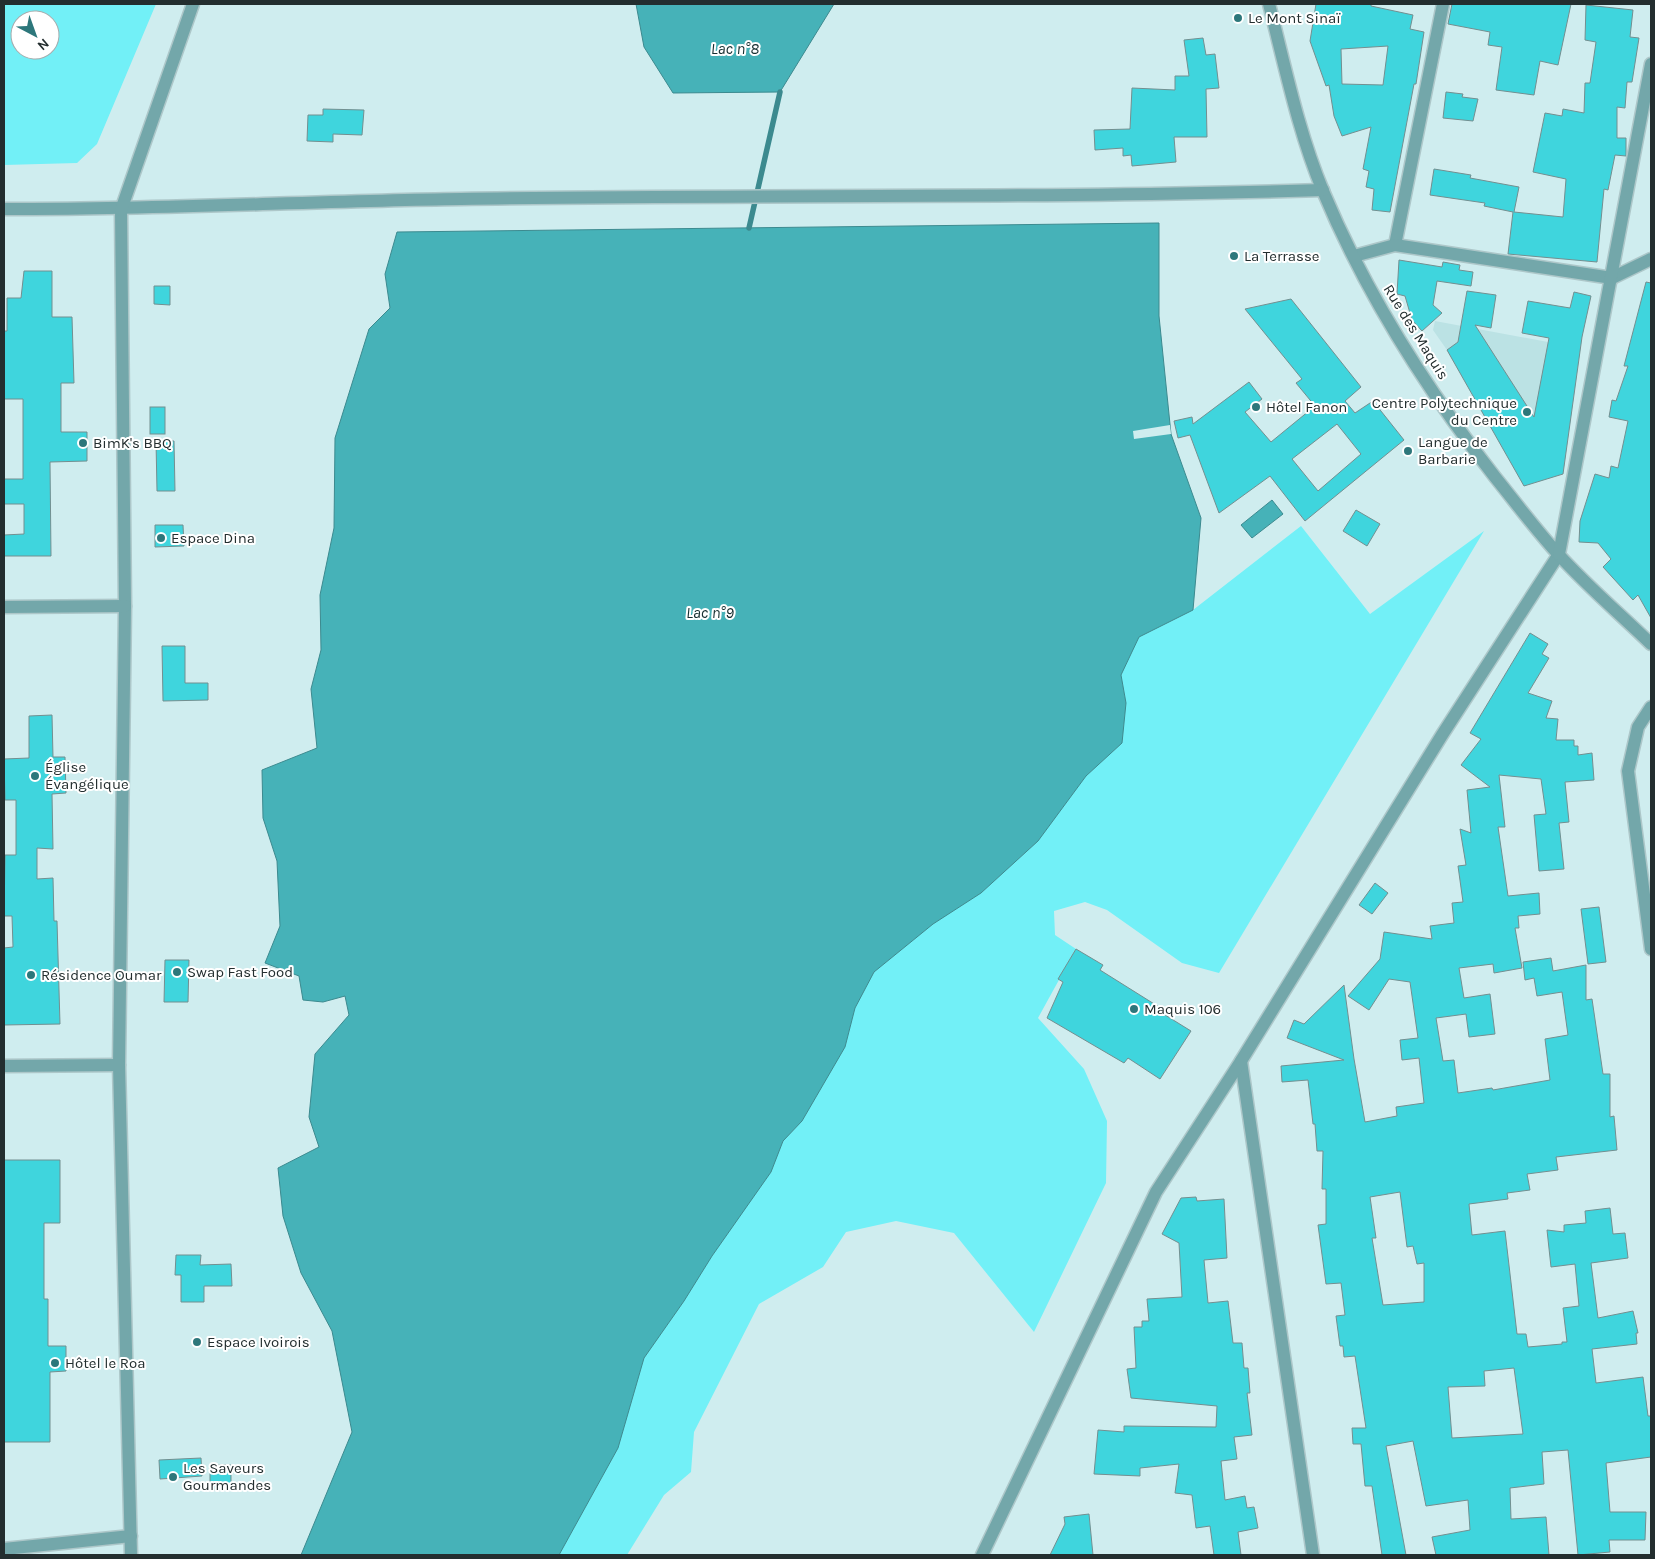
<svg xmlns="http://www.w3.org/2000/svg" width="1655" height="1559" viewBox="0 0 1655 1559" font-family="Karla,sans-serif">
	<rect width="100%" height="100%" fill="#cfedef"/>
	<path fill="#bbe2e4" d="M1435,321L1548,342L1580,350L1563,474L1524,486L1447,350L1433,330Z"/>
	<g fill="#72f0f7" fill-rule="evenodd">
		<path d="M4,4H156L97,144L77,163L4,165ZM20,20H50V50H20Z"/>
		<path d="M1301,526L1370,614L1484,531L1219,973L1182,963L1107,910L1085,902L1054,911L1055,935L1076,949L1038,1018L1084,1069L1107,1121L1106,1183L1034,1332L954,1233L896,1221L846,1232L823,1267L759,1304L694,1432L691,1472L664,1495L627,1555H559L618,1448L644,1358L684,1301L712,1256L771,1172L783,1141L802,1121L845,1047L855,1008L874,972L933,924L981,893L1038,841L1086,776L1122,743L1126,703L1121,675L1139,637L1193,610Z"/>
	</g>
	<g fill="#46b2b8" stroke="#3c8a8f">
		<path d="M636,4H834L780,92L673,93L644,47Z"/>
		<path d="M1159,223V316L1171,434L1201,518L1193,610L1139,637L1121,675L1126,703L1122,743L1086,776L1038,841L981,893L933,924L874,972L855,1008L845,1047L802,1121L783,1141L771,1172L712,1256L684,1301L644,1358L618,1448L559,1555H301L352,1432L332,1331L301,1273L283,1216L278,1168L319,1147L309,1117L315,1054L349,1015L345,996L323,1002L303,1000L299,976L265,963L280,926L277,861L263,818L262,770L317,748L311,689L321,650L320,595L334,528L335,438L369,329L390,308L385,274L397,232Z"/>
		<path d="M1272,500L1283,514L1252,538L1241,525Z"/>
	</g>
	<path fill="#cfedef" d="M1170,425L1171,434L1134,439L1133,431Z"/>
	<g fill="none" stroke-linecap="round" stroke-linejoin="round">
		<path stroke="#3c8a8f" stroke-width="5.5" d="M749,228L780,92"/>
	</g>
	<g fill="#3fd5dd" stroke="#738f90" fill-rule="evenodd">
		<path d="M1316,4H1371V6L1413,15L1410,29L1424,32L1416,84H1414L1390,212L1372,210L1374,189L1366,187L1369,171L1363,169L1371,127L1342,136L1334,116L1329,85L1326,86L1310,41ZM1388,46L1383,85L1342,84L1341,49Z"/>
		<path d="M1452,4H1571L1558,65L1540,61L1534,95L1496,90L1502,47L1488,45L1490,32L1448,24Z"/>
		<path d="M1586,5L1633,10L1630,37L1639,38L1632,82H1627L1625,108L1617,107V138H1626V156L1615,155L1608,190L1604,189L1597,262L1508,254L1513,212L1484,206L1485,203L1430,195L1434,169L1471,175L1470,178L1519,187L1514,212L1563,217L1566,179L1533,172L1545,113L1562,116L1563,109L1584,113L1585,83H1590L1596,42L1585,40Z"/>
		<path d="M1203,38L1206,55L1215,54L1219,88L1206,89L1207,137H1174L1176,162L1132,166L1131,155L1123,156V148L1095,150L1094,130L1130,129L1132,88L1175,90V76H1189L1184,40Z"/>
		<path d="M1446,92L1463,94L1462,97L1478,99L1473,121L1443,118Z"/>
		<path d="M323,109L364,110L362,135L333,134V142L307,141L308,115H323Z"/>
		<path d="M1399,260L1442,267L1443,262L1460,265L1459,270L1473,272L1471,286L1437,281L1433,305L1442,313L1422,331L1412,320L1405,296L1397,294Z"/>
		<path d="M24,271H52V317H72L74,383H61V432H87V461L50,462L51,556H4V535L24,534V504H4V479H23V399H4V331H7V298H21Z"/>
		<path d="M1646,282L1651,283V618L1638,595L1633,600L1603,567L1611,559L1598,543L1579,542L1580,521L1595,474L1609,478L1611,466L1618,468L1628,421L1609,417L1612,400L1616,401L1628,366H1624Z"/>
		<path d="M154,286H170V305L154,304Z"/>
		<path d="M1467,291L1496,295L1491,328L1475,325L1534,417L1549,338L1522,333L1528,301L1570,308L1574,292L1591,296L1582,337L1563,474L1524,486L1447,350L1458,342Z"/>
		<path d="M1291,299L1361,387L1345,401L1355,413L1373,401L1404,440L1305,521L1270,476L1219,513L1190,435L1178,438L1174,421L1192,417L1193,424L1249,382L1262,399L1245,412L1271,442L1315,406L1296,383L1302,379L1245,309ZM1337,424L1361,454L1318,491L1292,459Z"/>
		<rect x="150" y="407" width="15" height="27"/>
		<path d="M156,441H174L175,491H157Z"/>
		<path d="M1356,510L1380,524L1367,546L1343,531Z"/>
		<path d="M155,525H183L184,546L155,547Z"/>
		<path d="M1530,633L1548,644L1542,654L1549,658L1528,693L1552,701L1546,718L1558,719L1556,740H1574V746H1578V755L1592,753L1594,780L1565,782L1569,822L1559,823L1564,869L1539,871L1534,815L1546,814L1541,779L1499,775L1505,827H1498L1508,896L1539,893L1540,914L1518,916L1519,928H1515L1522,968L1494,973L1493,964L1459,968L1464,998L1490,994L1495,1034L1469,1037L1466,1014L1436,1018L1443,1061L1454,1060L1458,1093L1492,1088L1493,1090L1550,1080L1545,1039L1568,1035L1562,992L1537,996L1534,978L1525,980L1523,962L1551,958L1553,971L1586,965V1000L1592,999L1603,1074H1610V1117L1614,1116L1617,1150L1556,1157L1558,1170L1527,1174L1530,1190L1507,1193L1508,1199L1469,1204L1472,1235L1505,1231L1517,1334H1526L1528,1347L1562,1344V1342H1567L1563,1308L1579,1306L1575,1264L1551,1267L1547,1230L1564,1232V1225L1586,1223L1585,1211L1610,1208L1613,1234L1625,1233L1628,1258L1591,1263L1598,1318L1633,1311L1638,1333H1636L1637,1344L1592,1349L1596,1383L1643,1377L1648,1416H1651V1457L1606,1463L1610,1512H1646L1645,1540H1609L1610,1552L1578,1555L1568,1450L1542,1452L1544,1484L1510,1488L1511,1519L1546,1517L1549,1555H1436L1432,1537L1470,1530L1468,1500L1426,1506L1413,1441L1386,1446L1406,1555H1382L1372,1486H1365L1361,1444H1353L1352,1428H1366L1355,1356L1344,1357L1343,1346H1340L1336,1316L1345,1315L1341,1283L1326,1284L1318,1225L1326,1224V1189H1322L1323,1151H1317L1315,1124H1313L1308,1080L1282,1082L1281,1066L1344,1060L1287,1038L1294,1020L1304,1024L1344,985L1354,1059L1365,1122L1397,1116L1396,1107L1424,1103L1419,1058L1402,1060L1400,1040L1418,1038L1410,982L1389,979L1369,1010L1348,996L1380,959L1384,932L1432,939L1430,926L1454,923L1452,903L1463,902L1458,866L1466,865L1460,829L1471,833L1467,790L1490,787L1461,765L1481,739L1470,733ZM1400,1192L1407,1247L1413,1246L1417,1264L1424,1263V1302L1383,1305L1372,1238H1376L1370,1197ZM1514,1368L1523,1434L1452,1438L1448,1387L1485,1386L1484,1371Z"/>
		<path d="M162,646H185V683H208V700L163,701Z"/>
		<path d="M52,715L53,757H65L66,793L52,794L53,849L37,848V879L53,878L54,921H57L60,1024L4,1025V948L13,947L12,916H4L5,855H16V800H5L4,759L29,758V716Z"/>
		<path d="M1375,883L1388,893L1372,914L1359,905Z"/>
		<path d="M1599,907L1606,962L1588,964L1581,909Z"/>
		<path d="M1076,949L1103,965L1100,970L1159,1007L1157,1010L1191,1031L1160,1079L1128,1058L1124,1063L1047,1018L1063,982L1058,979Z"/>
		<path d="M165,960H189L188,1002H164Z"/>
		<path d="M4,1160H60V1223H44V1299H48V1346H66V1371L50,1372V1442H4Z"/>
		<path d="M1196,1197L1197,1201L1224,1199L1227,1258L1204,1260L1208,1303L1228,1301L1233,1343H1242L1244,1368H1248L1250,1393H1247L1252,1435L1234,1437L1237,1459L1221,1461L1225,1500L1245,1496L1247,1508L1254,1507L1258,1528L1238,1532L1241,1555H1214L1210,1526L1196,1528L1192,1495L1175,1493L1179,1464L1140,1468V1476L1094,1474L1098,1430L1124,1432V1426L1216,1427L1217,1406L1131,1398L1127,1369L1136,1368L1134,1327H1142V1321H1149L1147,1299L1182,1297L1179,1243L1162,1234L1181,1198Z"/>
		<path d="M176,1255H201L200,1265L231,1264L232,1286H204V1302H181V1275H175Z"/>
		<path d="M201,1458L202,1476L160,1479L159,1460Z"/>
		<rect x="210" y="1465" width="21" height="25"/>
		<path d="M1089,1514L1093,1555H1050L1065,1524L1064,1517Z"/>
	</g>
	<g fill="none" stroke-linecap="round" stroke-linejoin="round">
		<defs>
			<g id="minor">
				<path d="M121,210L125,606L119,1065L131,1555"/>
				<path d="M1395,245L1443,4"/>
				<path d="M1354,256L1395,245L1612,278L1651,259"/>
				<path d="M4,607L125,606"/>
				<path d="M1651,707L1638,727L1628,771L1651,949"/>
				<path d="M1241,1061L1313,1555"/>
				<path d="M4,1066L119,1065"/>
				<path d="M4,1549L131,1536"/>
				<path d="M982,1555L1156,1192L1241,1061L1442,735L1559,554"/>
			</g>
			<g id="tertiary">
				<path d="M1269,4C1285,66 1298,131 1323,191C1366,294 1427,390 1495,477C1516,503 1536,530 1558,554C1587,586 1620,614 1651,644"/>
				<path d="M4,209C156,210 308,201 461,199C748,194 1036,199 1323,190"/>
				<path d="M121,210L193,4"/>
				<path d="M1559,554L1651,64"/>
			</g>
		</defs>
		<use href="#minor" stroke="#adc7c9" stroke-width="15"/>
		<use href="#tertiary" stroke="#adc7c9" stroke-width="15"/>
		<use href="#minor" stroke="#73a7aa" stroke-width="12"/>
		<use href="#tertiary" stroke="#73a7aa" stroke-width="12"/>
	</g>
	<g fill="#2d777b" stroke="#fff" stroke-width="2">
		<circle cx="1238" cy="18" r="5"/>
		<circle cx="1234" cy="256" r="5"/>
		<circle cx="1256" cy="407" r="5"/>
		<circle cx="1527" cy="412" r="5"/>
		<circle cx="83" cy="443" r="5"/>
		<circle cx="1408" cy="451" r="5"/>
		<circle cx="161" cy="538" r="5"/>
		<circle cx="35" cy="776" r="5"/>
		<circle cx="177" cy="972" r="5"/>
		<circle cx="31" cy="975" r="5"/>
		<circle cx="1134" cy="1009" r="5"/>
		<circle cx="197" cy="1342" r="5"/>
		<circle cx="55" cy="1363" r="5"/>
		<circle cx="173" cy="1477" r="5"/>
	</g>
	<g text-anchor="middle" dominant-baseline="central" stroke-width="4" stroke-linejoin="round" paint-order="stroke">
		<g font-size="15" fill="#232e2f" stroke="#fff" text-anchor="start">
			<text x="1248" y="18">Le Mont Sinaï</text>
			<text x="1244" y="256">La Terrasse</text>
			<text x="1517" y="403" text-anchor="end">Centre Polytechnique<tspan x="1517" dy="17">du Centre</tspan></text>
			<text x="1266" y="407">Hôtel Fanon</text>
			<text x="1418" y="442">Langue de<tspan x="1418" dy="17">Barbarie</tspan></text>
			<text x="93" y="443">BimK's BBQ</text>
			<text x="171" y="538">Espace Dina</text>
			<text x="45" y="767">Église<tspan x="45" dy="17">Évangélique</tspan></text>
			<text x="187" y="972">Swap Fast Food</text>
			<text x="41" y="975">Résidence Oumar</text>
			<text x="1144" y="1009">Maquis 106</text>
			<text x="207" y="1342">Espace Ivoirois</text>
			<text x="65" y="1363">Hôtel le Roa</text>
			<text x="183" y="1468">Les Saveurs<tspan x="183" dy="17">Gourmandes</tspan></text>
		</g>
		<g font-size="15" fill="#232e2f" stroke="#fff">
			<text transform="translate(1416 332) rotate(58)">Rue des Maquis</text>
		</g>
		<g font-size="16" font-style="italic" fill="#172f31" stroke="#fff">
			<text x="735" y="48">Lac n°8</text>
			<text x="710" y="612">Lac n°9</text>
		</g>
	</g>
	<rect width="1655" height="1559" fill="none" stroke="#232e2f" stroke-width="10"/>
	<g transform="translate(35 35) rotate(139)"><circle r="24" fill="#ffffff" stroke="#a7abac"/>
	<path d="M0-4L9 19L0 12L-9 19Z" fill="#2d777b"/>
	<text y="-8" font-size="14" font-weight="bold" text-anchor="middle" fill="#232e2f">N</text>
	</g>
</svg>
